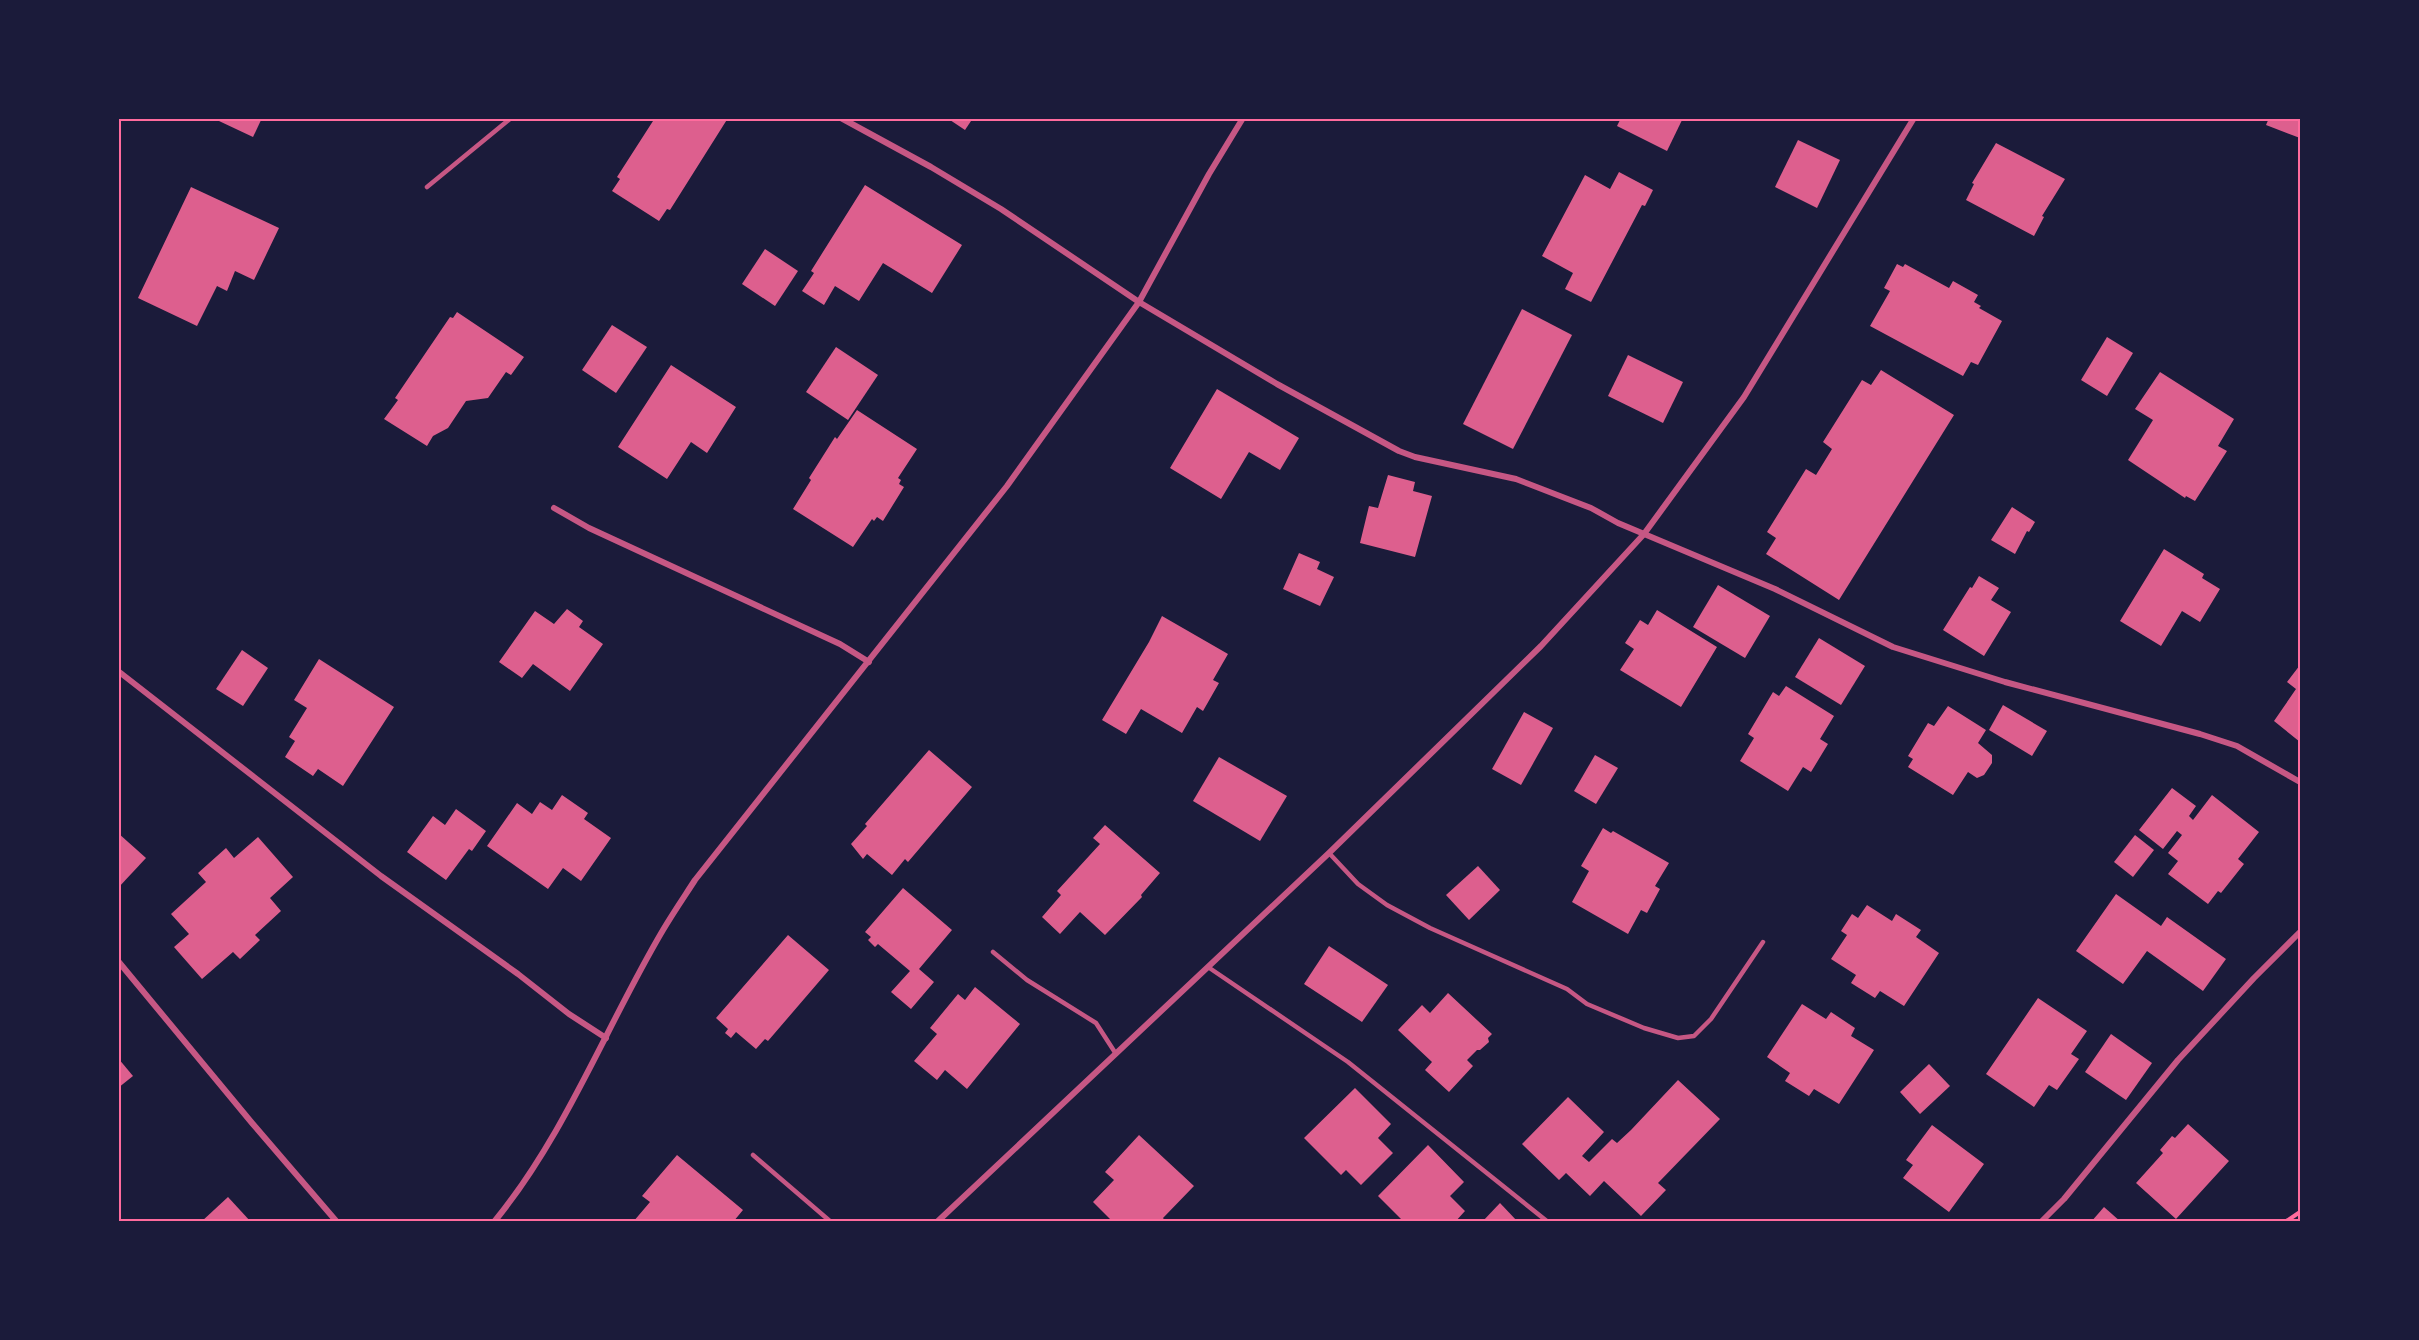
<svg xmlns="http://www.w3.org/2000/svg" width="2419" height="1340" viewBox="0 0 2419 1340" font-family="Inter,sans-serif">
	<rect width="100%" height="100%" fill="#1b1b3a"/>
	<g fill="#dd5f8e">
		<path d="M220,118H262L253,137L219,121Z"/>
		<path d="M649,118H728L670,210L667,209L659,221L612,191L620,179L617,177L653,121Z"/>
		<path d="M947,118H973L965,130Z"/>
		<path d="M1621,118H1683L1667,151L1617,126Z"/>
		<path d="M2269,118H2300V138L2266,125Z"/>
		<path d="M1798,140L1840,160L1817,208L1775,187Z"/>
		<path d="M1996,143L2065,179L2042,216L2044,217L2034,236L1966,200L1974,184L1972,183Z"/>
		<path d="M1619,172L1653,190L1645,206L1642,205L1591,302L1565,289L1573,273L1542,256L1585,175L1610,189Z"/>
		<path d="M865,185L962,245L932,293L883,263L859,301L835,286L824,305L802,291L814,273L811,271Z"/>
		<path d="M191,187L279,228L254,280L235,271L227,291L217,286L197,326L138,298Z"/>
		<path d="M765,249L798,271L775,306L742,284Z"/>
		<path d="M1897,264L1903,267L1905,264L1949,288L1953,281L1978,295L1974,302L1981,306L1979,308L2002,321L1978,365L1971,362L1963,376L1870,326L1890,291L1884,288Z"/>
		<path d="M1522,309L1572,335L1513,449L1463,424Z"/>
		<path d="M457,312L524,357L511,375L506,372L488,398L466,401L448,428L433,436L427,446L384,419L398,400L395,398L450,317L453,318Z"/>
		<path d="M612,325L647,347L616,393L582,370Z"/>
		<path d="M2107,337L2133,353L2107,396L2081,380Z"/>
		<path d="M836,347L878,375L848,420L806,392Z"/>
		<path d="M1628,355L1683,382L1663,423L1608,396Z"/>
		<path d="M671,365L736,407L707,453L691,442L667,479L618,447Z"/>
		<path d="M1881,370L1954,415L1839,600L1766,554L1776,538L1767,532L1806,469L1816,475L1832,449L1823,442L1862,380L1871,385Z"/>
		<path d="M2160,372L2234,419L2218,446L2227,451L2195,501L2186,496L2185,498L2128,460L2153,420L2135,409Z"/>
		<path d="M1217,389L1299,438L1280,470L1249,452L1221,499L1170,468Z"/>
		<path d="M857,410L917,449L898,478L901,480L899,484L904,487L883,521L877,517L874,521L872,519L853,547L793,509L811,480L809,478L835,437L837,439Z"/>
		<path d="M1388,475L1415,482L1413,491L1432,496L1415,557L1360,543L1369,506L1378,508Z"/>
		<path d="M2012,507L2035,522L2029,532L2027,531L2015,554L1991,540Z"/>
		<path d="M2164,549L2204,574L2202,578L2220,589L2200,622L2182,611L2161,646L2120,621Z"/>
		<path d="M1299,553L1320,562L1317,569L1334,577L1320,606L1283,589Z"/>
		<path d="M1979,576L1999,588L1991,600L2011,612L1984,656L1943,630L1970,587L1972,588Z"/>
		<path d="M1718,585L1770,616L1745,658L1693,627Z"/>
		<path d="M567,609L583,621L579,627L603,644L570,691L533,664L522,678L499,662L535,611L554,624Z"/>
		<path d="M1657,610L1717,647L1681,707L1620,670L1634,649L1625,643L1640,620L1648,625Z"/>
		<path d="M1162,616L1228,654L1213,680L1219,683L1203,711L1197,707L1182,733L1141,709L1126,734L1102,720L1149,642Z"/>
		<path d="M1819,638L1865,666L1841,705L1795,677Z"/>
		<path d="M242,650L268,668L243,706L216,689Z"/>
		<path d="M319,659L394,707L343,786L318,769L313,776L285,757L295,741L289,737L307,708L294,700Z"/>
		<path d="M2300,665V742L2274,721L2296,689L2287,682Z"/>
		<path d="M1786,686L1834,716L1820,739L1828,744L1811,772L1803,767L1788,791L1740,761L1754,738L1748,734L1773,692L1779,696Z"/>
		<path d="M2003,705L2047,731L2032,756L1989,730Z"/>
		<path d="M1948,706L1986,730L1978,743L1992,755V763L1984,775L1977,778L1968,772L1953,795L1908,767L1913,759L1908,756L1928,723L1934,726Z"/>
		<path d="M1524,712L1553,728L1521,785L1492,769Z"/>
		<path d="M929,750L972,787L908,862L905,859L892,875L867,854L863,859L851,844L867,826L865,824Z"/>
		<path d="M1595,755L1618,768L1596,804L1574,791Z"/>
		<path d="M1219,757L1287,796L1260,841L1193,801Z"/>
		<path d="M2172,788L2196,806L2189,816L2193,820L2212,795L2259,832L2238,859L2244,864L2221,893L2218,891L2208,904L2168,874L2178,861L2168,853L2182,835L2177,831L2163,849L2139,830Z"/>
		<path d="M562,795L588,813L584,819L611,838L581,881L563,868L548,889L487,846L517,803L532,814L540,802L552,810Z"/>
		<path d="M456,809L486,831L472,851L469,849L446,880L407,852L433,816L445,825Z"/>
		<path d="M1105,825L1160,873L1141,895L1142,897L1105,935L1080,912L1060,934L1042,917L1061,895L1057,891L1100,844L1093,838Z"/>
		<path d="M1603,828L1611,833L1613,831L1669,863L1655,886L1660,889L1647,913L1641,910L1628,934L1572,902L1589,871L1581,866Z"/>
		<path d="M118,833L146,858L118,888Z"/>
		<path d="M2135,835L2154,850L2133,877L2114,862Z"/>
		<path d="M258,837L293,877L270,898L281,911L255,935L260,940L240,959L233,952L202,979L174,947L189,934L171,914L206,882L198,873L226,848L234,858Z"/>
		<path d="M1478,866L1500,890L1469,920L1446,895Z"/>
		<path d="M903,888L952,930L919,969L934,982L911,1009L891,992L910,971L878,944L875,947L868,940L871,937L865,932Z"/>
		<path d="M2116,894L2161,926L2167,917L2226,959L2203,991L2147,951L2123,984L2076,951Z"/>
		<path d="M1867,905L1892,921L1896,914L1921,930L1916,937L1939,953L1904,1006L1880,991L1875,998L1851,983L1856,975L1831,959L1847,935L1841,931L1852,914L1858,918Z"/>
		<path d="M788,935L829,970L768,1041L765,1039L756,1049L736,1032L731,1038L725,1033L728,1029L716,1018Z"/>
		<path d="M1329,946L1388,985L1362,1022L1304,984Z"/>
		<path d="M975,987L1020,1024L967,1089L945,1070L937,1080L914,1061L937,1034L930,1028L958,994L965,1000Z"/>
		<path d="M1448,993L1492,1034L1488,1038L1489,1042L1480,1050H1477L1467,1060L1473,1066L1449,1092L1425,1070L1432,1062L1398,1030L1422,1005L1430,1013Z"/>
		<path d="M2038,998L2087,1031L2071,1054L2079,1059L2057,1090L2049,1085L2034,1107L1986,1074Z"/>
		<path d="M1802,1004L1826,1019L1831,1012L1855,1028L1851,1036L1874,1050L1839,1104L1814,1089L1809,1096L1785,1081L1790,1073L1767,1057Z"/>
		<path d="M2111,1034L2152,1063L2126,1100L2085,1072Z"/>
		<path d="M118,1058L133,1076L118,1088Z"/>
		<path d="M1929,1064L1950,1086L1920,1114L1900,1092Z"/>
		<path d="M1678,1080L1720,1119L1658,1183L1666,1190L1641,1216L1604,1181L1590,1196L1566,1173L1559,1180L1522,1144L1568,1097L1604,1132L1582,1156L1589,1162L1612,1139L1617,1143L1631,1130Z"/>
		<path d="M1355,1088L1391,1124L1378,1138L1393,1153L1361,1185L1346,1170L1341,1175L1304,1138Z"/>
		<path d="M2188,1124L2229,1161L2176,1219L2136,1183L2163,1153L2160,1150L2172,1136L2175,1138Z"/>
		<path d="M1932,1125L1984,1164L1949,1212L1903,1178L1913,1165L1906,1160Z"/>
		<path d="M1139,1135L1194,1186L1163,1218L1166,1222H1113L1093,1202L1114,1180L1105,1172Z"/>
		<path d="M1428,1145L1464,1182L1450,1196L1465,1211L1455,1222H1404L1378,1196Z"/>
		<path d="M677,1155L743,1210L733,1222H633L650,1202L642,1196Z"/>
		<path d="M228,1197L251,1222H201Z"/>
		<path d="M1500,1203L1518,1222H1482Z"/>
		<path d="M2104,1207L2121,1222H2091Z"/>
	</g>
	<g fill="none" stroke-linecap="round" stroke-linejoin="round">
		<path stroke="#ff6b9d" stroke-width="4" d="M2285,1222L2300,1212"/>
		<g stroke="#c65784" stroke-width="4.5">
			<path d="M427,187L511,118"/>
			<path d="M1329,853L1358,884L1387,905L1430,928L1567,989L1587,1004L1644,1028L1678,1038L1694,1036L1711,1019L1763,942"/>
			<path d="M993,952L1027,980L1096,1023L1116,1054"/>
			<path d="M1208,967L1348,1062L1548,1222"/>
			<path d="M753,1155L831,1222"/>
		</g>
		<g stroke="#c65784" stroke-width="6">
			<path d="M841,118L931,167L1001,209L1139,302L1277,384L1399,451L1415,457L1516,479L1591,508L1618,523L1775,589L1893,647L2005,682L2200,734L2237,746L2300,782"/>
			<path d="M554,508L589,528L840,644L869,662"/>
			<path d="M118,671L381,876L518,974L569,1014L606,1038"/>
			<path d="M118,961L252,1123L337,1222"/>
			<path d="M494,1222C566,1134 605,1028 663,930C673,913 684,897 695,880L1007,486L1139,302L1209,174L1243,118"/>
			<path d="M937,1222L1329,853L1541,646L1644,534L1744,397L1914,118"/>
			<path d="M2041,1222L2064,1199L2178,1060L2254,978L2300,932"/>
		</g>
	</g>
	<rect width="2419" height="1340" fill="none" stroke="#1b1b3a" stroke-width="240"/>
	<rect x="120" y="120" width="2179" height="1100" fill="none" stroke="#ff6b9d" stroke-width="2"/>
</svg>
